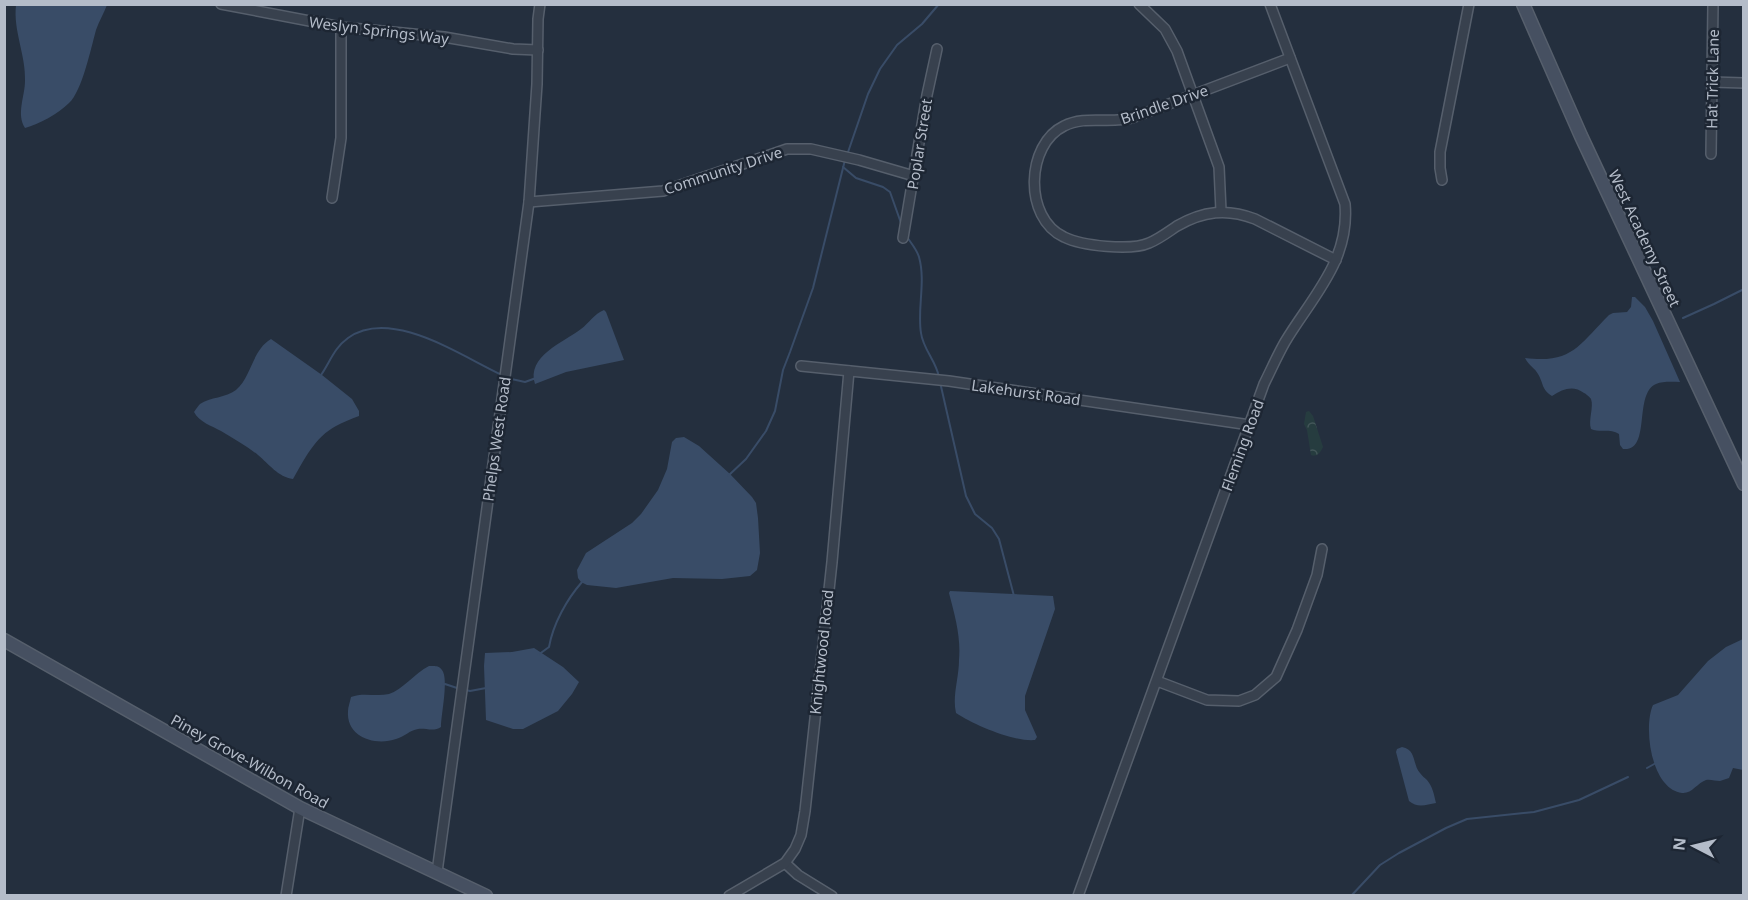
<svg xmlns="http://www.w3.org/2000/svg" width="1748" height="900" viewBox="0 0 1748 900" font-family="'Noto Sans',sans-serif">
	<defs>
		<pattern id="forest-crowns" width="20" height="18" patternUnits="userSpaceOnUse" patternTransform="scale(1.5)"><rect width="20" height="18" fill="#263c3f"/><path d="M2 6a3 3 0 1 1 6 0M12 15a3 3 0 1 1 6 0" fill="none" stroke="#435659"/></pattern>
	</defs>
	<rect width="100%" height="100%" fill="#242f3e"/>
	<path fill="url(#forest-crowns)" d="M1309,411L1313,416L1323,447C1320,453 1318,457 1311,455L1307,430L1304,424L1306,412Z"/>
	<g fill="#394c67">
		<path d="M16,5H107C104,13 99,21 96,30C91,48 82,91 69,103C58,114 39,124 25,128C16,114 25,96 25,81C26,55 13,31 16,5Z"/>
		<path d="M1632,297H1635L1645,307L1653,321L1680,382C1673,382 1663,381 1656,384C1633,394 1652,452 1623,449L1620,445L1619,434C1610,428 1600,433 1591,429C1588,420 1594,407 1591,399C1591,398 1585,393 1584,393C1573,385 1563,389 1552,396C1541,389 1544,384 1538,374C1535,368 1529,366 1525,358C1572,364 1579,345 1609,315L1613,313L1627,312L1631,307Z"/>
		<path d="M604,310L606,312L624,360L566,372L535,384C526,356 564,342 581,329C589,323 594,314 604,310Z"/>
		<path d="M271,339L322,375L352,399L359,411V416C351,419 343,422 336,426C315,437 304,460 293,479C278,477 269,464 258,455C247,446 234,439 221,431C212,426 199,422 194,412C196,409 198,406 200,404C210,397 226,398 236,390C252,376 252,350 271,339Z"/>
		<path d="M684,437L699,446L730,474L752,497L756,503L758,518L760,553L757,570L750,576L722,579L673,578L616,588L587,585L581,582L578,578L577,570L586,553L632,523L641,514L658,490L667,469L672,442L676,438Z"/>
		<path d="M950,591L1053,596L1055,609L1025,696V710L1037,737L1035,740C1014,742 974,725 956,713C952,696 959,678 959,660C961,637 955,616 949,593Z"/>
		<path d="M1743,639V770L1733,768L1729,778C1726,779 1723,780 1720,781C1716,781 1710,779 1706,780C1697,783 1692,794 1682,793C1651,789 1643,727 1653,705L1678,695L1708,661L1726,647Z"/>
		<path d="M534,648L563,667L579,682L572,694L558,711L523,729H513L486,720L484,666L485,653L512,652Z"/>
		<path d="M429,666C434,666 439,665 442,670C449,679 441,715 441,727C434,732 426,728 418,729C410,730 404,737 396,739C376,746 346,738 348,711C348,707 350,702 351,697C363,692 376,697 389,694C402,690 415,673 429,666Z"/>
		<path d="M1402,747C1417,750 1412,764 1420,773C1422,776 1425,778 1427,780C1433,787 1434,795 1436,803C1426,805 1417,808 1409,801L1396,752L1397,749Z"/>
	</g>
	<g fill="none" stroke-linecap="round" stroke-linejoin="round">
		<g stroke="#394c67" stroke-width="2">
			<path d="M847,155L868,94L880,69L897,45L922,24L939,4"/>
			<path d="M843,167L856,178L883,187L890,192L901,223"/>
			<path d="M907,237C911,243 917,250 919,257C926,282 917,309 921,333C923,349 936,361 939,377"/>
			<path d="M1683,318L1714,304L1744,289"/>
			<path d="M321,375C330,362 334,348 348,338C391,307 461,356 502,375"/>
			<path d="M507,378L525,382L536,378"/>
			<path d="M940,382L966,496L975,514L992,528L999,539L1014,596"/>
			<path d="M728,476L746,459L766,431L775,411L783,370L790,352L813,288L845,160"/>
			<path d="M538,655L549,647C553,624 567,599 582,582"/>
			<path d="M443,685L445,684L460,689"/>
			<path d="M466,690L470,691L486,688"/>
			<path d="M1647,768L1656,763"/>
			<path d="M1351,896L1380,865L1399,853L1446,828L1467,819L1534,812L1579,800L1628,777"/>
		</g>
		<defs>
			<g id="street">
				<path d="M221,4L341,27L444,37L513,49L538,50"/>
				<path d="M1139,4L1165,29L1177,51L1219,167L1221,211"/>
				<path d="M1290,58L1132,118C1109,124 1085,115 1064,126C1026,144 1023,218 1064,237C1082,246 1131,251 1149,243C1159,239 1168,232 1177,226C1203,211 1227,208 1255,219L1336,260"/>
				<path d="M1712,82L1744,83"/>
				<path d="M1711,154L1713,4"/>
				<path d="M1442,180L1440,168V152L1469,4"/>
				<path d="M332,198L341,138V27"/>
				<path d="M529,202L663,191L787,149H811L859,160L914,176"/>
				<path d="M903,238L927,95L937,49"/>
				<path d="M801,366L949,381L1250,425"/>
				<path d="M1157,681L1207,700L1239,701L1255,695L1276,677L1297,630L1317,575L1322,549"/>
				<path d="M785,863L798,875L832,896"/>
				<path d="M437,872L529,202L537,84L538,19L540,4"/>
				<path d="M286,896L300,808"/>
				<path d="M729,896L785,863L795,849L801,835L805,811L832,562L849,371"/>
				<path d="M1078,896L1264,384C1271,370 1277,356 1285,342C1312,297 1350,261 1345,204L1270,4"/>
			</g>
			<g id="secondary">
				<path d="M1523,4L1581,136L1744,484"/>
				<path d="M4,640L300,808L486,896"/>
			</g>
		</defs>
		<use href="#street" stroke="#565f6c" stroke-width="12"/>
		<use href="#secondary" stroke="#565f6c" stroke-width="15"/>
		<use href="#street" stroke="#38414e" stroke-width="9"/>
		<use href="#secondary" stroke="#465061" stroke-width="12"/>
	</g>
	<g text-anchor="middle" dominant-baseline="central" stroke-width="5" stroke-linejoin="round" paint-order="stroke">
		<g font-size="15" fill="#b4bcc9" stroke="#1d2633">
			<text transform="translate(379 30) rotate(7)">Weslyn Springs Way</text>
			<text transform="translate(1712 79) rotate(-89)">Hat Trick Lane</text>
			<text transform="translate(1164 104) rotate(-19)">Brindle Drive</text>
			<text transform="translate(919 144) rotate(-81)">Poplar Street</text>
			<text transform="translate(723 170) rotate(-18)">Community Drive</text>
			<text transform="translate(1645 238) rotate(65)">West Academy Street</text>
			<text transform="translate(1026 392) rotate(8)">Lakehurst Road</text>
			<text transform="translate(496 439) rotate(-82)">Phelps West Road</text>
			<text transform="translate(1242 445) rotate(-70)">Fleming Road</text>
			<text transform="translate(821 652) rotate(-84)">Knightwood Road</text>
			<text transform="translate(250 761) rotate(29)">Piney Grove-Wilbon Road</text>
		</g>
	</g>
	<rect width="1748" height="900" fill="none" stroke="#b4bcc9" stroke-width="12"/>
	<g transform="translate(1694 846) rotate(277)" stroke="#1d2633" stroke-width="4.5" paint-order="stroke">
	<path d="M0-4.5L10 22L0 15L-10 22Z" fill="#b4bcc9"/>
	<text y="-9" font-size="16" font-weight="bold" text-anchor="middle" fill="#b4bcc9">N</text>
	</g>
</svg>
